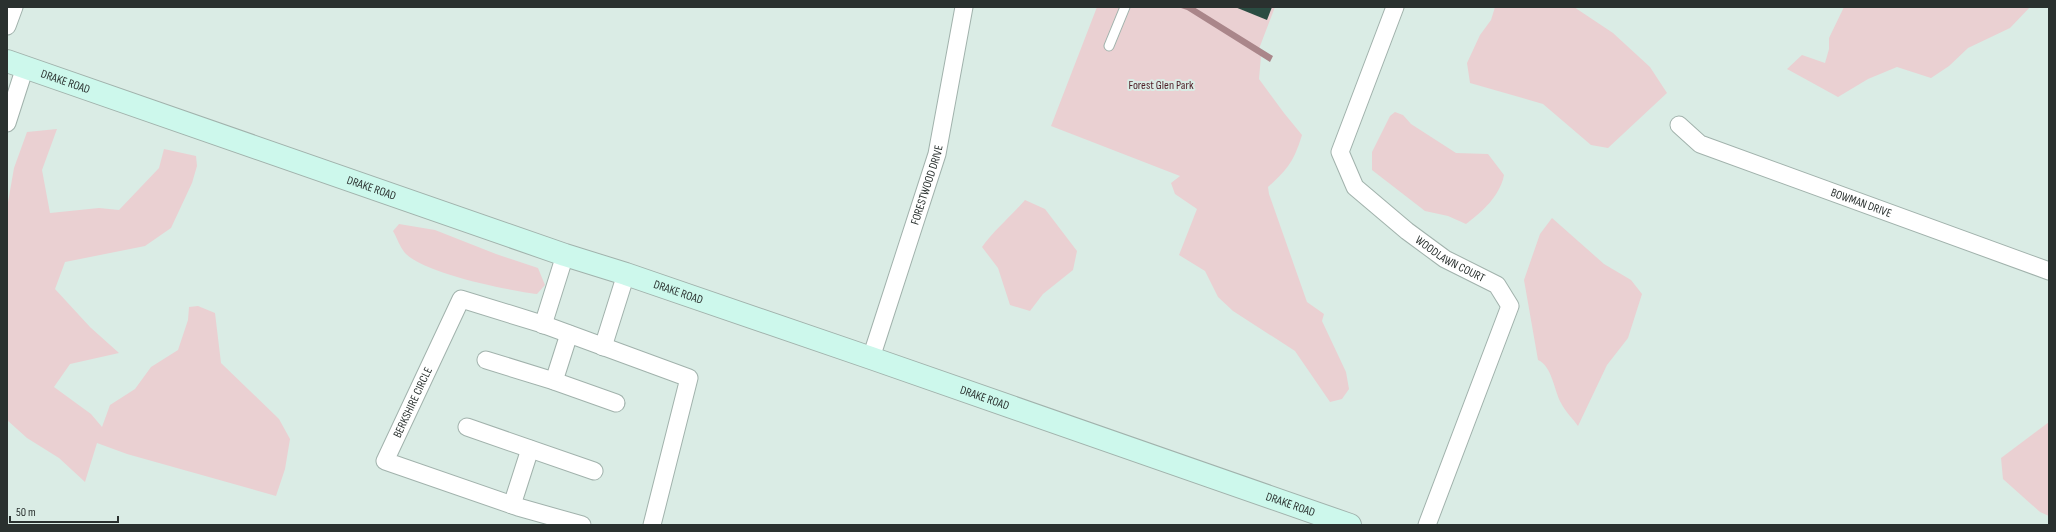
<svg xmlns="http://www.w3.org/2000/svg" width="2056" height="532" viewBox="0 0 2056 532" font-family="'Sofia Sans Condensed',sans-serif">
	<rect width="100%" height="100%" fill="#daece5"/>
	<g fill="#ead0d2">
		<path d="M1097,7H1275L1257,54L1261,56L1259,79L1284,113L1302,135C1294,161 1288,169 1268,187L1269,194L1307,302L1324,314L1322,321L1346,372L1349,389L1342,399L1330,402L1295,351L1233,311L1218,297L1205,271L1179,255L1197,209L1175,194L1171,183L1180,176L1051,126Z"/>
		<path d="M1495,7H1574L1613,33L1650,67L1667,93L1608,148L1591,145L1543,104L1470,83L1467,63L1480,35L1491,20Z"/>
		<path d="M1844,7H2030L2010,28L1968,48L1949,66L1931,78L1897,67L1868,79L1838,97L1787,69L1802,55L1825,63L1829,49V38Z"/>
		<path d="M1395,112L1403,115L1411,124L1456,153L1488,154L1504,175C1500,196 1482,212 1466,224L1448,216L1425,211L1372,170V152L1390,116Z"/>
		<path d="M57,129L42,170L50,213L99,208L119,210L159,168L164,149L196,156L197,166L192,183L171,228L145,246L65,262L55,289L90,327L119,353L70,364L54,387L91,414L102,427L110,405L135,389L151,367L178,350L188,320L189,307L198,306L215,313L221,363L279,419L290,439L285,469L276,496L127,454L97,443L85,482L59,458L27,438L7,420V208L14,168L27,132Z"/>
		<path d="M1025,200L1045,209L1077,251L1073,270L1043,294L1030,311L1010,305L998,268L982,247C994,230 1011,216 1025,200Z"/>
		<path d="M1552,218L1604,264L1631,280L1642,294L1628,338L1607,365L1578,426C1573,419 1565,411 1561,403C1554,390 1552,366 1538,360L1524,280L1540,234Z"/>
		<path d="M399,224L435,230L496,254L538,268L545,285L537,294C507,290 425,274 405,253C400,247 397,238 393,231Z"/>
		<path d="M2049,422V516L2040,512L2003,479L2001,458Z"/>
	</g>
	<path fill="#aa868a" d="M1178,7H1194L1273,56L1270,62L1187,10Z"/>
	<path fill="#2a4c42" d="M1235,7H1272L1267,20Z"/>
	<g fill="none" stroke-linecap="round" stroke-linejoin="round">
		<defs>
			<path id="lane" d="M1109,46L1125,7"/>
			<g id="street">
				<path id="s1" d="M1395,7L1340,152L1355,187L1407,231L1445,259L1497,285L1510,306L1427,525"/>
				<path d="M7,26L14,7"/>
				<path d="M7,123L25,67"/>
				<path id="s2" d="M1679,125L1700,144L2049,271"/>
				<path d="M543,325L565,255"/>
				<path d="M569,334L554,381L616,403"/>
				<path d="M603,347L626,274"/>
				<path id="s3" d="M871,358L937,154L964,7"/>
				<path d="M486,360L554,381"/>
				<path d="M467,427L594,471"/>
				<path d="M512,505L530,449"/>
				<path id="s4" d="M582,525L518,507L385,461L461,299L542,324L689,378L652,525"/>
			</g>
			<g id="secondary">
				<path id="s5" d="M7,61L565,255L626,274L871,358L1350,525"/>
			</g>
		</defs>
		<use href="#lane" stroke="#a1b2ac" stroke-width="11"/>
		<use href="#street" stroke="#a1b2ac" stroke-width="19"/>
		<use href="#secondary" stroke="#a1b2ac" stroke-width="24"/>
		<use href="#lane" stroke="#fff" stroke-width="9"/>
		<use href="#street" stroke="#fff" stroke-width="17"/>
		<use href="#secondary" stroke="#cdf8ec" stroke-width="22"/>
	</g>
	<g text-anchor="middle" dominant-baseline="central" stroke-width="4" stroke-linejoin="round" paint-order="stroke">
		<g font-size="12" fill="#2a312f" stroke="#daece5">
			<text stroke="none"><textPath href="#s5" startOffset="62">DRAKE ROAD</textPath></text>
			<text stroke="none"><textPath href="#s3" startOffset="182">FORESTWOOD DRIVE</textPath></text>
			<text stroke="none"><textPath href="#s5" startOffset="386">DRAKE ROAD</textPath></text>
			<text stroke="none"><textPath href="#s2" startOffset="200">BOWMAN DRIVE</textPath></text>
			<text stroke="none"><textPath href="#s1" startOffset="313">WOODLAWN COURT</textPath></text>
			<text stroke="none"><textPath href="#s5" startOffset="710">DRAKE ROAD</textPath></text>
			<text stroke="none"><textPath href="#s5" startOffset="1034">DRAKE ROAD</textPath></text>
			<text stroke="none"><textPath href="#s4" startOffset="272">BERKSHIRE CIRCLE</textPath></text>
			<text stroke="none"><textPath href="#s5" startOffset="1358">DRAKE ROAD</textPath></text>
		</g>
		<g font-size="12" fill="#4e1d26" stroke="#daece5">
			<text x="1161" y="85">Forest Glen Park</text>
		</g>
	</g>
	<rect width="2056" height="532" fill="none" stroke="#2a312f" stroke-width="16"/>
	<path d="M10 516v6h108v-6" fill="none" stroke="#2a312f" stroke-width="2"/>
	<text x="16" y="516" font-size="12" fill="#2a312f" stroke="#daece5" stroke-width="3" paint-order="stroke">50 m</text>
</svg>
